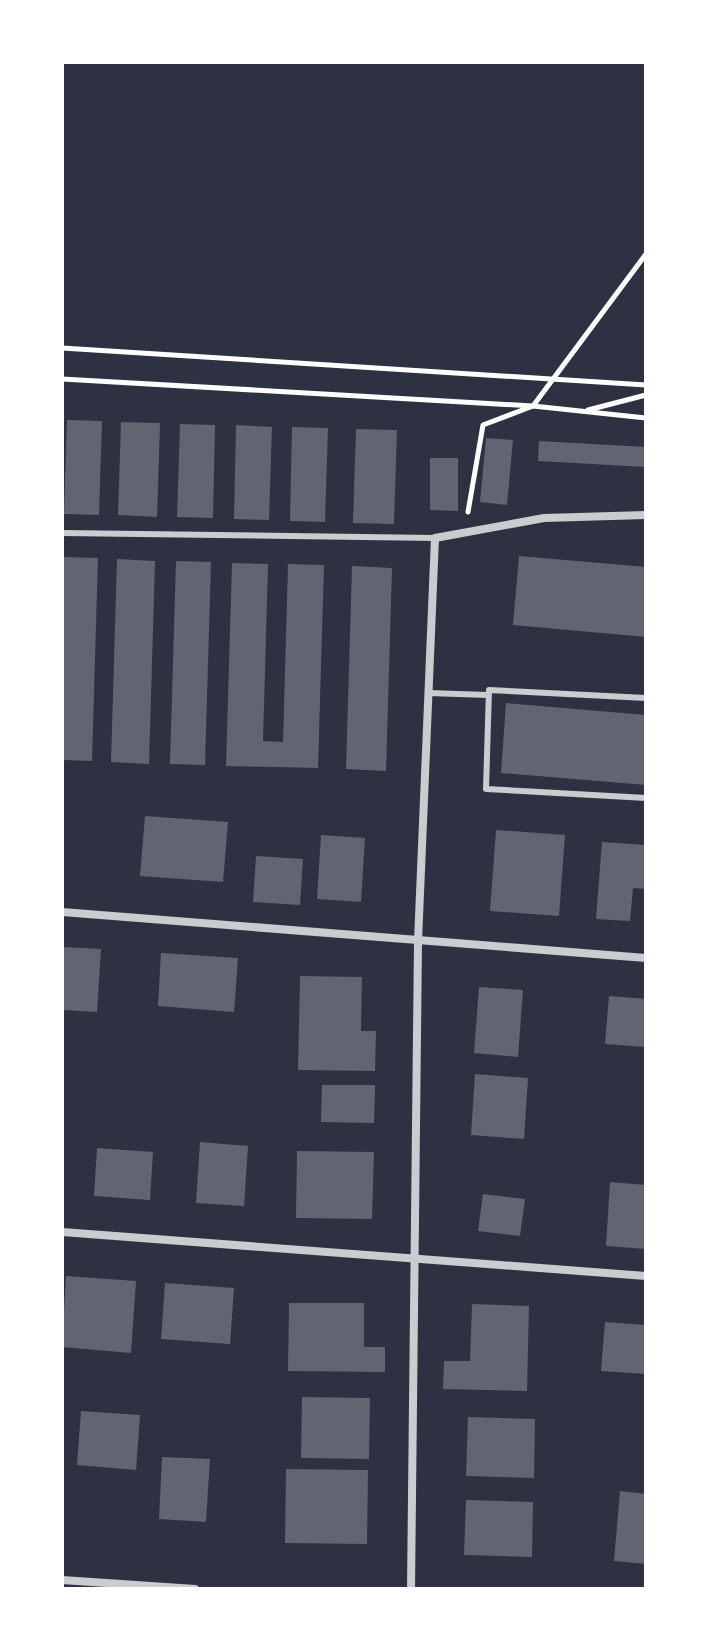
<svg xmlns="http://www.w3.org/2000/svg" width="708" height="1651" viewBox="0 0 708 1651" font-family="'Fira Sans Condensed',sans-serif">
	<rect width="100%" height="100%" fill="#2d3142"/>
	<g fill="#626471">
		<path d="M67,420L102,421L99,515L64,514Z"/>
		<path d="M121,422L160,423L157,517L118,515Z"/>
		<path d="M180,424L215,425L213,518L177,517Z"/>
		<path d="M236,425L272,427L269,520L234,519Z"/>
		<path d="M292,427L328,428L325,522L290,521Z"/>
		<path d="M356,429L397,430L394,524L353,523Z"/>
		<path d="M486,438L513,440L507,505L480,502Z"/>
		<path d="M539,441L646,447V467L538,461Z"/>
		<path d="M430,458H458V511L430,510Z"/>
		<path d="M519,556L646,567V637L513,625Z"/>
		<path d="M63,557L98,558L92,761L62,760Z"/>
		<path d="M117,559L155,561L149,764L111,762Z"/>
		<path d="M176,561L211,562L205,765L170,764Z"/>
		<path d="M232,563L268,564L263,741L283,742L288,564L324,565L318,768L226,766Z"/>
		<path d="M352,566L392,568L386,771L346,769Z"/>
		<path d="M506,703L646,715V785L501,773Z"/>
		<path d="M145,816L228,822L223,882L140,876Z"/>
		<path d="M496,830L565,835L559,916L490,911Z"/>
		<path d="M321,835L365,838L361,902L317,899Z"/>
		<path d="M602,842L646,845V889L633,888L630,921L596,919Z"/>
		<path d="M256,856L303,859L300,905L253,902Z"/>
		<path d="M62,947L101,949L97,1012L62,1010Z"/>
		<path d="M161,953L238,958L234,1012L158,1006Z"/>
		<path d="M300,976L362,977L361,1031H376L375,1071L298,1070Z"/>
		<path d="M479,987L523,990L518,1057L474,1053Z"/>
		<path d="M609,996L646,999V1047L605,1044Z"/>
		<path d="M475,1074L528,1078L524,1139L471,1135Z"/>
		<path d="M322,1085H375L374,1123L321,1122Z"/>
		<path d="M200,1142L248,1146L244,1206L196,1203Z"/>
		<path d="M97,1148L153,1152L150,1200L94,1196Z"/>
		<path d="M297,1151L374,1152L372,1219L296,1218Z"/>
		<path d="M610,1182L646,1185V1249L606,1246Z"/>
		<path d="M483,1194L525,1199L520,1236L478,1231Z"/>
		<path d="M66,1276L136,1281L131,1353L62,1347Z"/>
		<path d="M165,1283L234,1288L230,1344L161,1339Z"/>
		<path d="M289,1303H364V1347H385V1372L288,1371Z"/>
		<path d="M472,1304L529,1306L527,1391L443,1389L444,1361H470Z"/>
		<path d="M605,1322L646,1325V1374L601,1371Z"/>
		<path d="M302,1397L370,1398L369,1459L301,1458Z"/>
		<path d="M81,1411L140,1415L136,1470L77,1465Z"/>
		<path d="M468,1417L535,1419L534,1478L466,1476Z"/>
		<path d="M162,1457L210,1459L206,1522L159,1519Z"/>
		<path d="M286,1469L368,1470L367,1544L285,1543Z"/>
		<path d="M620,1491L646,1494V1564L614,1561Z"/>
		<path d="M466,1500L533,1502L532,1557L464,1555Z"/>
	</g>
	<g fill="none" stroke-linecap="round" stroke-linejoin="round">
		<g stroke="#fff" stroke-width="5">
			<path d="M62,348L646,385"/>
			<path d="M62,379L533,406L646,418"/>
			<path d="M588,410L646,395"/>
			<path d="M468,512L483,425L533,406L646,254"/>
		</g>
		<g stroke="#caccd0" stroke-width="6">
			<path d="M62,533L435,538"/>
			<path d="M428,693L488,695"/>
			<path d="M646,698L489,690L486,789L646,798"/>
		</g>
		<g stroke="#caccd0" stroke-width="8">
			<path d="M62,912L646,958"/>
			<path d="M62,1232L646,1276"/>
			<path d="M62,1580L195,1589"/>
			<path d="M411,1589L418,941L435,538L544,518L646,515"/>
		</g>
	</g>
	<rect width="708" height="1651" fill="none" stroke="#ffffff" stroke-width="128"/>
</svg>
